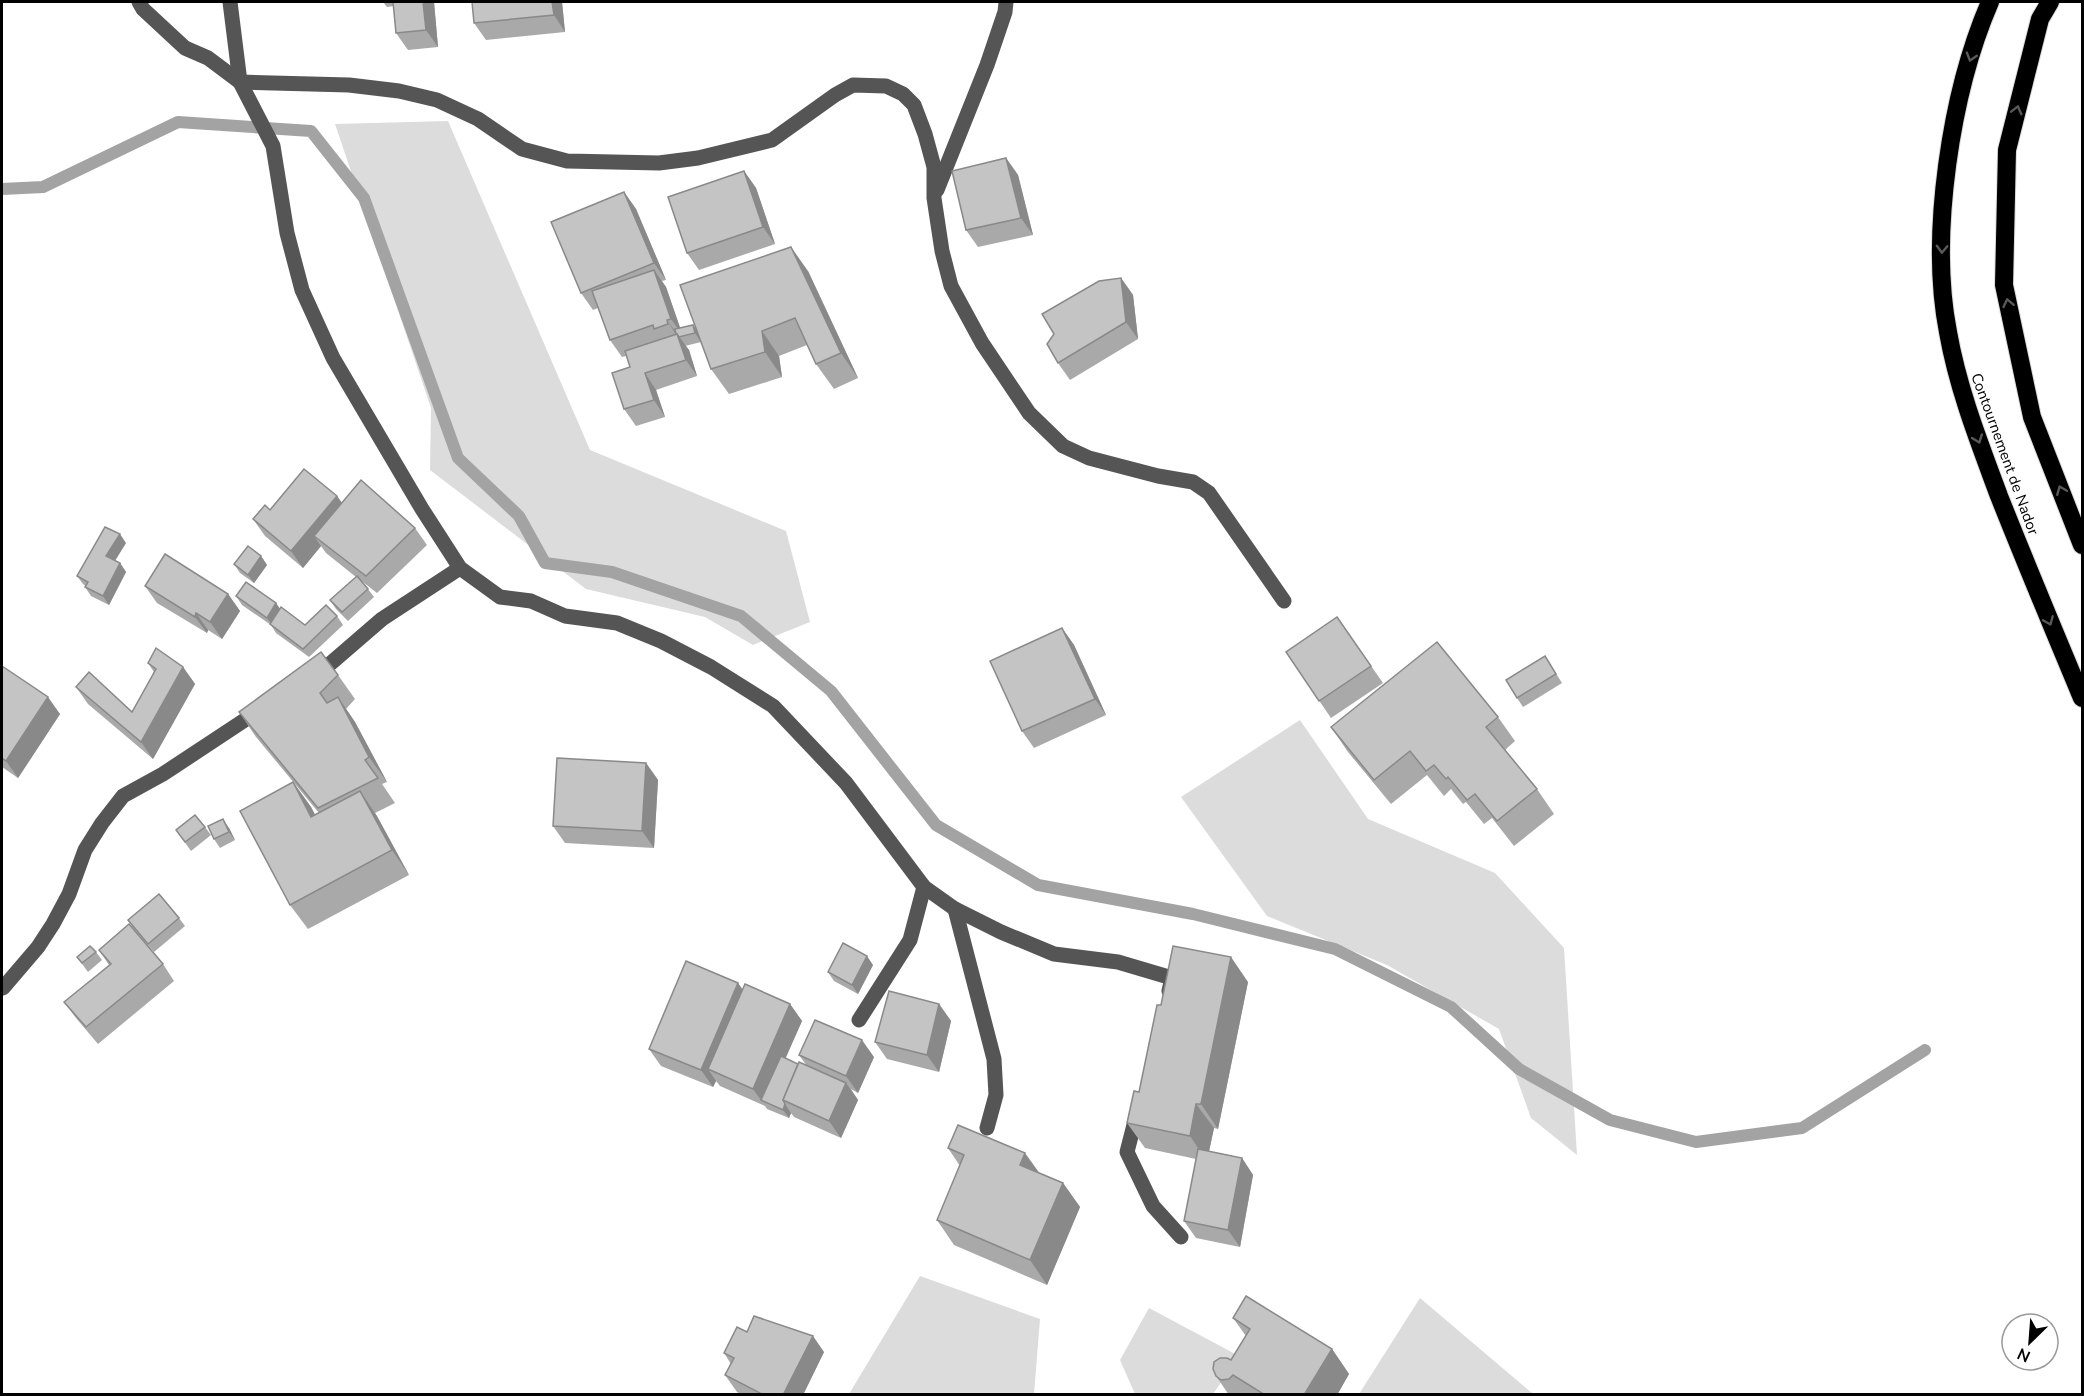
<svg xmlns="http://www.w3.org/2000/svg" width="2084" height="1396" viewBox="0 0 2084 1396" font-family="'Nunito Sans',sans-serif">
	<rect width="100%" height="100%" fill="#fff"/>
	<g fill="#dcdcdc">
		<path d="M448,121L590,450L786,531L810,622L753,645L705,617L586,589L430,470L431,408L335,124Z"/>
		<path d="M1300,720L1368,819L1495,873L1564,948L1577,1155L1531,1118L1499,1029L1387,965L1267,916L1181,797Z"/>
		<path d="M920,1276L1040,1319L1034,1394H849Z"/>
		<path d="M1420,1298L1533,1394H1359Z"/>
		<path d="M1149,1308L1239,1356L1213,1394H1135L1120,1360Z"/>
	</g>
	<g fill="none" stroke-linecap="round" stroke-linejoin="round">
		<path stroke="#a3a3a3" stroke-width="12" d="M2,189L43,187L178,122L311,131L364,198L458,458L519,516L545,563L612,572L741,616L831,691L936,825L1038,885L1193,914L1335,949L1451,1007L1519,1069L1610,1120L1696,1142L1802,1128L1925,1050"/>
		<defs>
			<g id="highway">
				<path d="M1990,2C1951,92 1929,235 1948,332C1958,389 1979,442 1999,496C2026,564 2054,631 2082,698"/>
				<path d="M2050,2L2040,19L2007,150L2004,285L2032,417L2082,545"/>
			</g>
		</defs>
		<use href="#highway" stroke="#dbdbdb" stroke-width="20"/>
		<g stroke="#555" stroke-width="15">
			<path d="M139,2L143,9L185,48L208,58L240,82L349,85L399,91L437,100L478,119L522,149L567,161L659,163L698,158L772,140L835,95L853,85L886,86L903,94L914,105L925,134L934,167V198L942,251L951,286L982,343L1029,413L1063,446L1089,458L1158,476L1193,482L1209,493L1284,601"/>
			<path d="M230,2L240,82L273,146L287,233L302,290L333,358L422,509L460,568L500,597L531,601L565,616L617,623L661,641L711,667L773,706L846,783L924,887L955,909L1001,932L1054,954L1118,962L1172,978L1169,991"/>
			<path d="M937,190L987,65L1005,12L1006,2"/>
			<path d="M316,676L382,619L460,568"/>
			<path d="M955,909L994,1059L996,1095L987,1128"/>
			<path d="M3,988L38,947L53,924L69,894L85,850L102,823L123,796L163,774L260,710"/>
			<path d="M859,1020L910,940L924,887"/>
			<path d="M1137,1113L1127,1152L1153,1206L1181,1237"/>
		</g>
		<use href="#highway" stroke="#000" stroke-width="18"/>
	</g>
	<g fill="#a9a9a9">
		<path d="M383,2H434L438,47L408,50L396,33L394,6L387,7Z"/>
		<path d="M562,2L565,32L486,40L474,23Z"/>
		<path d="M1006,158L1018,175L1033,235L978,247L966,230Z"/>
		<path d="M744,171L756,188L775,244L699,270L687,253Z"/>
		<path d="M624,192L636,209L666,280L662,281L666,287L680,328L693,325L697,331L808,271L858,378L834,389L816,364L807,345L779,356L782,377L729,394L711,369L700,338L701,342L685,346L689,350L697,376L656,390L665,417L636,426L624,409L630,367L626,356L622,357L610,340L598,308L593,310L581,293Z"/>
		<path d="M1121,278L1133,295L1138,339L1070,380L1058,363Z"/>
		<path d="M337,496L342,503L415,528L427,545L377,593L359,579L368,589L374,597L348,621L336,609L330,600L356,577L326,553L321,546L303,568L265,536L253,519L270,510Z"/>
		<path d="M126,543L115,561L120,563L126,572L109,605L91,596L85,587L86,586L83,584L77,576Z"/>
		<path d="M261,556L267,565L254,583L240,573L234,564Z"/>
		<path d="M145,586L228,594L240,611L222,639L208,630L207,633L157,603Z"/>
		<path d="M236,596L276,603L280,609L305,625L337,616L343,625L309,657L276,633L271,625L242,605Z"/>
		<path d="M1337,617L1383,683L1331,718L1286,652Z"/>
		<path d="M1062,628L1074,645L1106,715L1034,748L1022,731Z"/>
		<path d="M1545,656L1562,683L1523,707L1517,698Z"/>
		<path d="M148,663L183,667L195,684L153,759L88,704L76,687L132,712L154,672Z"/>
		<path d="M2,666L60,714L18,778L2,767Z"/>
		<path d="M338,675L355,699L346,709L355,722L387,782L382,784L395,803L375,813L409,875L308,929L290,905L293,782L311,807L315,815L319,813L256,737L239,712Z"/>
		<path d="M1498,717L1515,741L1505,750L1537,789L1554,814L1514,846L1492,818L1484,824L1466,802L1463,804L1451,789L1444,796L1427,775L1391,804L1348,752L1331,727Z"/>
		<path d="M646,763L658,780L654,848L565,843L553,826Z"/>
		<path d="M205,827L211,835L191,851L176,830Z"/>
		<path d="M229,828L235,840L220,848L214,839Z"/>
		<path d="M179,918L185,926L154,952L134,929L128,920Z"/>
		<path d="M99,950L163,964L174,981L98,1044L76,1018L64,1002L109,965Z"/>
		<path d="M96,952L102,960L88,972L77,957Z"/>
		<path d="M873,965L858,994L834,981L828,972Z"/>
		<path d="M1248,982L1218,1129L1214,1128L1209,1151L1242,1158L1253,1175L1240,1247L1196,1238L1184,1221L1196,1159L1145,1148L1127,1123L1139,1092L1161,1005Z"/>
		<path d="M738,983L742,989L790,1004L802,1021L785,1058L798,1064L807,1066L799,1055L874,1057L858,1093L851,1089L858,1100L841,1138L794,1117L791,1113L789,1118L767,1109L765,1106L720,1086L716,1081L713,1087L661,1066L649,1049Z"/>
		<path d="M939,1004L951,1021L939,1072L887,1059L875,1042Z"/>
		<path d="M948,1148L1063,1183L1080,1207L1047,1285L954,1245L937,1220L960,1166Z"/>
		<path d="M1233,1318L1332,1349L1349,1374L1337,1395H1229L1216,1376L1231,1360L1246,1336Z"/>
		<path d="M824,1352L803,1395H742L737,1392L725,1375L731,1364L724,1353Z"/>
	</g>
	<g fill="#898989">
		<path d="M423,2H434L438,47L426,30Z"/>
		<path d="M552,2H562L565,32L554,15Z"/>
		<path d="M1006,158L1018,175L1033,235L1021,218Z"/>
		<path d="M744,171L756,188L775,244L763,227Z"/>
		<path d="M624,192L636,209L666,280L654,263Z"/>
		<path d="M791,247L808,271L858,378L841,353Z"/>
		<path d="M654,270L666,287L683,336L671,319Z"/>
		<path d="M1121,278L1133,295L1138,339L1126,322Z"/>
		<path d="M667,320L689,350L697,376L686,360L678,338Z"/>
		<path d="M693,325L699,333L701,342L695,333Z"/>
		<path d="M762,331L779,356L782,377L765,352Z"/>
		<path d="M645,373L656,390L665,417L654,400Z"/>
		<path d="M337,496L349,513L314,536L321,546L303,568L291,551Z"/>
		<path d="M120,534L126,543L112,565L106,556Z"/>
		<path d="M261,556L267,565L254,583L248,575Z"/>
		<path d="M120,563L126,572L109,605L103,596Z"/>
		<path d="M228,594L240,611L222,639L210,622Z"/>
		<path d="M276,603L282,612L273,626L267,618Z"/>
		<path d="M196,613L208,630L207,633L195,617Z"/>
		<path d="M1062,628L1074,645L1106,715L1095,699Z"/>
		<path d="M183,667L195,684L153,759L141,742Z"/>
		<path d="M48,697L60,714L18,778L6,761Z"/>
		<path d="M338,697L355,722L387,782L369,757Z"/>
		<path d="M646,763L658,780L654,848L642,831Z"/>
		<path d="M293,782L311,807L329,842L311,817Z"/>
		<path d="M360,791L377,816L409,875L392,850Z"/>
		<path d="M223,819L229,828L235,840L229,832Z"/>
		<path d="M867,956L873,965L858,994L852,985Z"/>
		<path d="M1231,957L1248,982L1218,1129L1201,1104Z"/>
		<path d="M738,983L750,1000L708,1069L716,1081L713,1087L701,1070Z"/>
		<path d="M790,1004L802,1021L766,1103L761,1100L765,1106L753,1089Z"/>
		<path d="M939,1004L951,1021L939,1072L927,1055Z"/>
		<path d="M862,1040L874,1057L858,1093L846,1076Z"/>
		<path d="M846,1083L858,1100L841,1138L829,1121Z"/>
		<path d="M785,1104L791,1113L789,1118L783,1110Z"/>
		<path d="M1196,1104L1214,1128L1207,1161L1190,1136Z"/>
		<path d="M1025,1153L1043,1178L1020,1165Z"/>
		<path d="M1242,1158L1253,1175L1240,1247L1228,1230Z"/>
		<path d="M1063,1183L1080,1207L1047,1285L1030,1260Z"/>
		<path d="M813,1336L824,1352L803,1395H783Z"/>
		<path d="M1332,1349L1349,1374L1337,1395H1304Z"/>
	</g>
	<g fill="#c4c4c4" stroke="#898989" stroke-width="1.5">
		<path d="M393,2H423L426,30L396,33Z"/>
		<path d="M472,2H552L554,15L474,23Z"/>
		<path d="M1006,158L1021,218L966,230L952,171Z"/>
		<path d="M744,171L763,227L687,253L668,197Z"/>
		<path d="M624,192L654,263L581,293L551,222Z"/>
		<path d="M791,247L841,353L816,364L795,318L762,331L765,352L711,369L680,285Z"/>
		<path d="M654,270L671,319L667,320L668,324L654,329L653,325L610,340L592,291Z"/>
		<path d="M1121,278L1126,322L1058,363L1047,344L1054,334L1042,314L1099,281Z"/>
		<path d="M693,325L695,333L679,337L677,334H676L675,329Z"/>
		<path d="M677,334L686,360L645,373L654,400L624,409L612,373L630,367L625,351Z"/>
		<path d="M304,469L337,496L291,551L253,519L265,505L270,510Z"/>
		<path d="M361,480L415,528L366,576L314,536Z"/>
		<path d="M105,527L120,534L106,556L120,563L103,596L85,587L88,582L77,576Z"/>
		<path d="M248,546L261,556L248,575L234,564Z"/>
		<path d="M165,554L228,594L210,622L196,613L195,617L145,586Z"/>
		<path d="M357,576L368,589L342,612L330,600Z"/>
		<path d="M246,582L276,603L267,618L236,596Z"/>
		<path d="M326,605L337,616L303,649L270,624L281,607L305,625Z"/>
		<path d="M1337,617L1371,666L1319,701L1286,652Z"/>
		<path d="M1062,628L1095,699L1022,731L990,661Z"/>
		<path d="M1437,642L1498,717L1486,727L1537,789L1497,821L1475,794L1467,800L1448,777L1446,779L1434,765L1426,771L1410,751L1374,780L1331,727Z"/>
		<path d="M156,648L183,667L141,742L76,687L89,672L132,712L156,669L148,663Z"/>
		<path d="M321,652L338,675L320,693L327,703L338,697L369,757L365,760L378,778L318,808L239,712Z"/>
		<path d="M1545,656L1556,674L1517,698L1506,680Z"/>
		<path d="M2,666L48,697L6,761L2,758Z"/>
		<path d="M557,758L646,763L642,831L553,826Z"/>
		<path d="M293,782L311,817L360,791L392,850L290,905L240,811Z"/>
		<path d="M195,815L205,827L185,842L176,830Z"/>
		<path d="M223,819L229,832L214,839L208,826Z"/>
		<path d="M159,894L179,918L148,944L128,920Z"/>
		<path d="M129,924L163,964L86,1027L64,1002L111,964L99,950Z"/>
		<path d="M843,943L867,956L852,985L828,972Z"/>
		<path d="M90,946L96,952L82,963L77,957Z"/>
		<path d="M1173,946L1231,957L1201,1104H1196L1190,1136L1127,1123L1134,1091L1139,1092L1157,1005H1161Z"/>
		<path d="M686,961L738,983L701,1070L649,1049Z"/>
		<path d="M745,984L790,1004L753,1089L708,1069Z"/>
		<path d="M889,991L939,1004L927,1055L875,1042Z"/>
		<path d="M815,1020L862,1040L846,1076L799,1055Z"/>
		<path d="M781,1056L798,1064L783,1100L785,1104L783,1110L761,1100Z"/>
		<path d="M799,1062L846,1083L829,1121L783,1100Z"/>
		<path d="M958,1125L1025,1153L1020,1165L1063,1183L1030,1260L937,1220L964,1155L948,1148Z"/>
		<path d="M1198,1149L1242,1158L1228,1230L1184,1221Z"/>
		<path d="M1246,1296L1332,1349L1304,1395H1265L1233,1375L1229,1379L1221,1380L1216,1376L1213,1369L1214,1362L1220,1358H1227L1231,1360L1250,1329L1233,1318Z"/>
		<path d="M754,1316L813,1336L783,1395H764L725,1375L734,1358L724,1353L737,1327L747,1332Z"/>
	</g>
	<defs><path id="oneway-chevron" d="M-2-3.5L2.5 0L-2 3.5" fill="none" stroke-width="1.6" stroke-linecap="round" stroke-linejoin="round" transform="scale(1.5)"/></defs>
	<g stroke="#595959">
		<use href="#oneway-chevron" transform="translate(1971 57) rotate(107)"/>
		<use href="#oneway-chevron" transform="translate(2017 110) rotate(-76)"/>
		<use href="#oneway-chevron" transform="translate(1942 249) rotate(92)"/>
		<use href="#oneway-chevron" transform="translate(2008 303) rotate(-102)"/>
		<use href="#oneway-chevron" transform="translate(1978 439) rotate(70)"/>
		<use href="#oneway-chevron" transform="translate(2061 490) rotate(-112)"/>
		<use href="#oneway-chevron" transform="translate(2049 621) rotate(67)"/>
	</g>
	<g text-anchor="middle" dominant-baseline="central" stroke-width="4.5" stroke-linejoin="round" paint-order="stroke">
		<g font-size="15" fill="#000" stroke="#fff">
			<text transform="translate(2005 454) rotate(70)">Contournement de Nador</text>
		</g>
	</g>
	<rect width="2084" height="1396" fill="none" stroke="#000000" stroke-width="6"/>
	<g transform="translate(2030 1342) rotate(205)"><circle r="28" fill="#ffffff" stroke="#999999" stroke-width="1.5"/>
	<path d="M0-4.5L10 22L0 15L-10 22Z" fill="#000000"/>
	<text y="-9" font-size="16" font-weight="bold" text-anchor="middle" fill="#000000">N</text>
	</g>
</svg>
